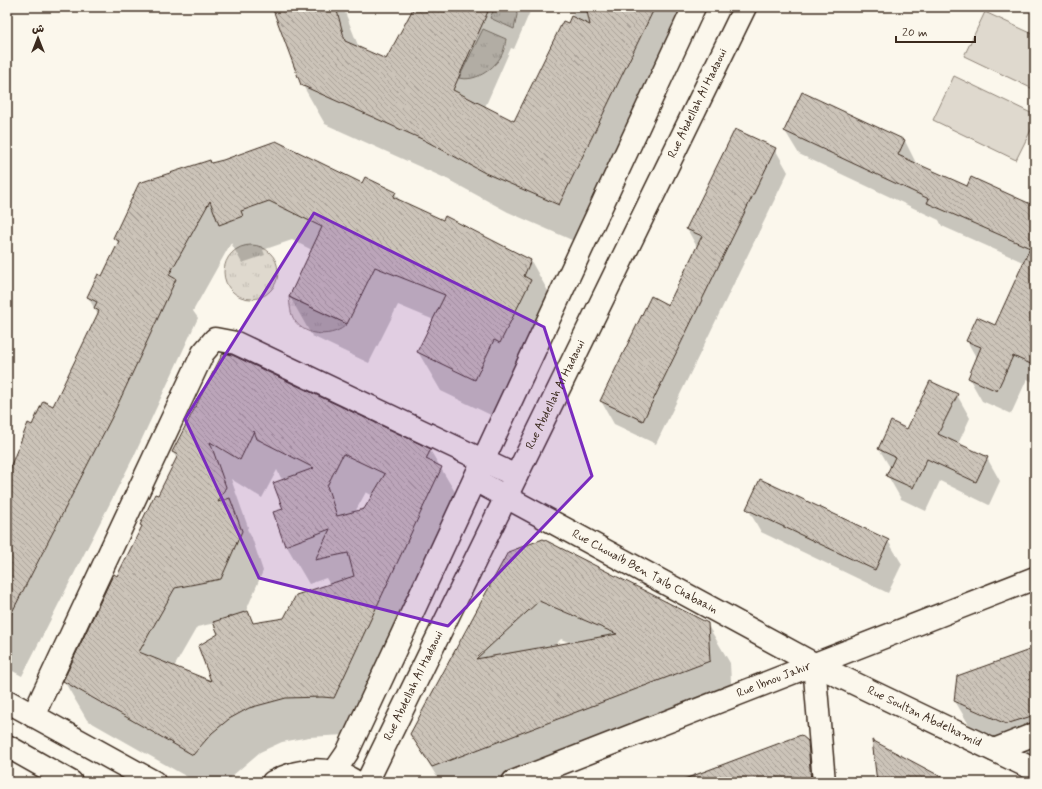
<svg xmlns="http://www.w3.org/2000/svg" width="1042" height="789" viewBox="0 0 1042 789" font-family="Mynerve,'Playpen Sans Arabic',sans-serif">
	<defs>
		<pattern id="grass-tufts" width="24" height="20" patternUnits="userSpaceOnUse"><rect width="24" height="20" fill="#dfd9ce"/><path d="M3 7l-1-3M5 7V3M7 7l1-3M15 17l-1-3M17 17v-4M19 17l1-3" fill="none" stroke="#c0bab0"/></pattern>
		<pattern id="building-back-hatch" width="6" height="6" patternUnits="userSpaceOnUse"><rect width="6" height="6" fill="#ccc4b9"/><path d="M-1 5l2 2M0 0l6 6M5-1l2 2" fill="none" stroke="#a79f96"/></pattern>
	</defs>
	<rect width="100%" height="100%" fill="#fbf7ec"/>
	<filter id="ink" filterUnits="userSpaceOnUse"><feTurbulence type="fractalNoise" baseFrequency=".025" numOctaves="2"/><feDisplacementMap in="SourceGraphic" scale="8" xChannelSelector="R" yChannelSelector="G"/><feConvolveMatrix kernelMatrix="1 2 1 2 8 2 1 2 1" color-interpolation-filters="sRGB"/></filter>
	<g filter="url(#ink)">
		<g fill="url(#grass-tufts)" stroke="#8d8276">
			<path d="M495,7H516L517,15L514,29L490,18Z"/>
			<path d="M483,29L506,39C505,45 504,52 500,58C492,70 475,82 459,78Z"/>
			<circle cx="251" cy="272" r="27"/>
			<path d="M289,297L347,324C334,338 306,337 295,321C290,314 290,305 289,297Z"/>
		</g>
		<g fill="#dfd9ce" stroke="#8d8276">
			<path d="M985,12L1035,35V90L964,56Z"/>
			<path d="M954,76L1035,115V122L1016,160L933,120Z"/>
		</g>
		<g fill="#0003" fill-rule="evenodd">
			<path d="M274,7H343L359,48L387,61L414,7H532L514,49L511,48L485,107L514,122L577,7H695L581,244L508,212L447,179L325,124L302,84Z"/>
			<path d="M785,131L905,141L917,165L968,188L1035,207V383L1027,379L1011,414L982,401L969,378L977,359L967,341L995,326L1025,263L942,226L939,220L799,154Z"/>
			<path d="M775,149L788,172L656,444L614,424L601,401L669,306L697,247L687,229Z"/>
			<path d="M211,164L363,184L395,193L400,201L531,261L553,300L497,418L441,391L418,352L434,320L398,305L369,363L312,336L290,297L312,250L292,240L263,250L265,255L242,263L231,243L193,311L198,318L134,456L22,676L7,668V464L12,466L32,426L54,407L98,315L88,297L102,277L119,245L115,238Z"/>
			<path d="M223,354L430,450L464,507L345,735L309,737L282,742L260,752L225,782H196L87,720L64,681L177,459L173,452ZM277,470L281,478L284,479V510L286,545L309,584L326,578L330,585L285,618L254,624L246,611L263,571L252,538L247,529L248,527L231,479L262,498ZM366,492L373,496L365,510L355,512ZM215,623L220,635L212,683L174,667L197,627Z"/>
			<path d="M957,395L970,418L958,444L987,458L1000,481L989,505L940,481L926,511L901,499L888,476L891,469L879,449L908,431Z"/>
			<path d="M748,509L888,541L902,564L888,593L761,532Z"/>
			<path d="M508,553L707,624L730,663L732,700L517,782H440L411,734ZM561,639L571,643L554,646Z"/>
			<path d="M1035,648V761L978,740L955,701Z"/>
			<path d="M800,736L807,742L830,782H674Z"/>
		</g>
		<g fill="url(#building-back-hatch)" stroke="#3b2a1e" fill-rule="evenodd">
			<path d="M272,7H336L345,41L386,59L414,7H490L453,90L514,121L563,21L568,23L571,16L590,25L586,7H655L559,205L485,173L424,140L301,85Z"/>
			<path d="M802,92L905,140L898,155L967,186L971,177L1035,206V366L1013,356L997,391L968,378L981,347L966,341L977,317L995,325L1030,248L927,203L929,199L784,131Z"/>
			<path d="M735,129L776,148L643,421L600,401L651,296L668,305L702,236L686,229Z"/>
			<path d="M276,141L362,183L365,177L396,192L393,197L443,220L445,216L531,260L524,276L531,280L500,343L494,340L475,380L417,352L445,295L375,267L347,324L289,297L322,227L269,201L241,211L243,216L219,225L210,201L169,275L176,279L112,417L7,622V475L28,423L32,425L43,401L53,406L99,311L94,308L97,302L87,297L98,274L102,276L119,241L113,238L139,183L210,160L211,163L223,160Z"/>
			<path d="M223,353L232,355L431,449L426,459L442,467L334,698L322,697L286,698L249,708L229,719L212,733L193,755L63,681L112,577L114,574L117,576L142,526L140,525L155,494L158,495L178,455L172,452ZM254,431L257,439L314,468L273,483L283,509L273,512L285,546L330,529L315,560L348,553L354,576L296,595L284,618L253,623L248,611L213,622L218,634L198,646L211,681L139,652L175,588L221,579L242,531L230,498L218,502L226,487L210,442L240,460ZM343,454L385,474L364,509L337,516L327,486Z"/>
			<path d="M930,381L958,394L938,434L988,457L976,482L927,459L913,488L886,476L895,457L878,449L891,421L907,429Z"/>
			<path d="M760,479L889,540L875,570L746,509Z"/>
			<path d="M543,539L708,623L710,661L432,767L410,734L508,552ZM539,601L617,634L476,659Z"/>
			<path d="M1035,648V715L1006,724L954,701L957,676Z"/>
			<path d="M801,735L808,741L811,782H682V780Z"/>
			<path d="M872,740L951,782H877Z"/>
		</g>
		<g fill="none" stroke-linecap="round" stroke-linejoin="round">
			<defs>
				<g id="minor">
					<path id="s1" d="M475,480L814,664L1035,770"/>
					<path d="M814,664L824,782"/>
					<path d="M33,716L203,353L215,339L236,343L516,476"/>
					<path d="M994,750L1035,734"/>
					<path d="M334,772L347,753L694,7"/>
					<path id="s2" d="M367,782L745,7"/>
					<path id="s3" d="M513,782L1035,578"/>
				</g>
				<g id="major">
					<path d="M7,701L154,782"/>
					<path d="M7,746L71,782"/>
					<path d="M273,782C299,768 330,765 356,782"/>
				</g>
			</defs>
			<use href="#minor" stroke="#3b2a1e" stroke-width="25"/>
			<use href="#major" stroke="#3b2a1e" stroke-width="25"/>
			<use href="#minor" stroke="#fbf7ec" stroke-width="22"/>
			<use href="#major" stroke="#fbf7ec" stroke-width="22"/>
		</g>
	</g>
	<path fill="#7b2cbf" fill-opacity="0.2" stroke="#7b2cbf" stroke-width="3" stroke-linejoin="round" d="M314,213L544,327L592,476L448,626L259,578L185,419Z"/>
	<g text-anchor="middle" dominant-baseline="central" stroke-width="3.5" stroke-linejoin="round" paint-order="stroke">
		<g font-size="12" fill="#3b2a1e" stroke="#fbf7ec">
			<text stroke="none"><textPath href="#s2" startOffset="755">Rue Abdellah Al Hadaoui</textPath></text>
			<text stroke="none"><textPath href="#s2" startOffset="431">Rue Abdellah Al Hadaoui</textPath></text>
			<text stroke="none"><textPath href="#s1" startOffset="193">Rue Chouaib Ben Taib Chabaain</textPath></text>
			<text stroke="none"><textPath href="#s3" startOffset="280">Rue Ibnou Jahir</textPath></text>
			<text stroke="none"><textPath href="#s2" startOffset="107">Rue Abdellah Al Hadaoui</textPath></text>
			<text stroke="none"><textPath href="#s1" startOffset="508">Rue Soultan Abdelhamid</textPath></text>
		</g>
	</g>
	<rect width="1042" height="789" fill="none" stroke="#fbf7ec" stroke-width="24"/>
	<rect x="12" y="12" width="1018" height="765" fill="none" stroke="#3b2a1e" stroke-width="1.5" filter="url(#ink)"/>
	<g transform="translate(38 38)" stroke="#fbf7ec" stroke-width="3" paint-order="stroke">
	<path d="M0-3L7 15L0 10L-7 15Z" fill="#3b2a1e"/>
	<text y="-6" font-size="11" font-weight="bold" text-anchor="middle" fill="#3b2a1e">ش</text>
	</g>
	<path d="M896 36v6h79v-6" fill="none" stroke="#3b2a1e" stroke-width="2"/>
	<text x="902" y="36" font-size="12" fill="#3b2a1e" stroke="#fbf7ec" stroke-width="3" paint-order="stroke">20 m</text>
</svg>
